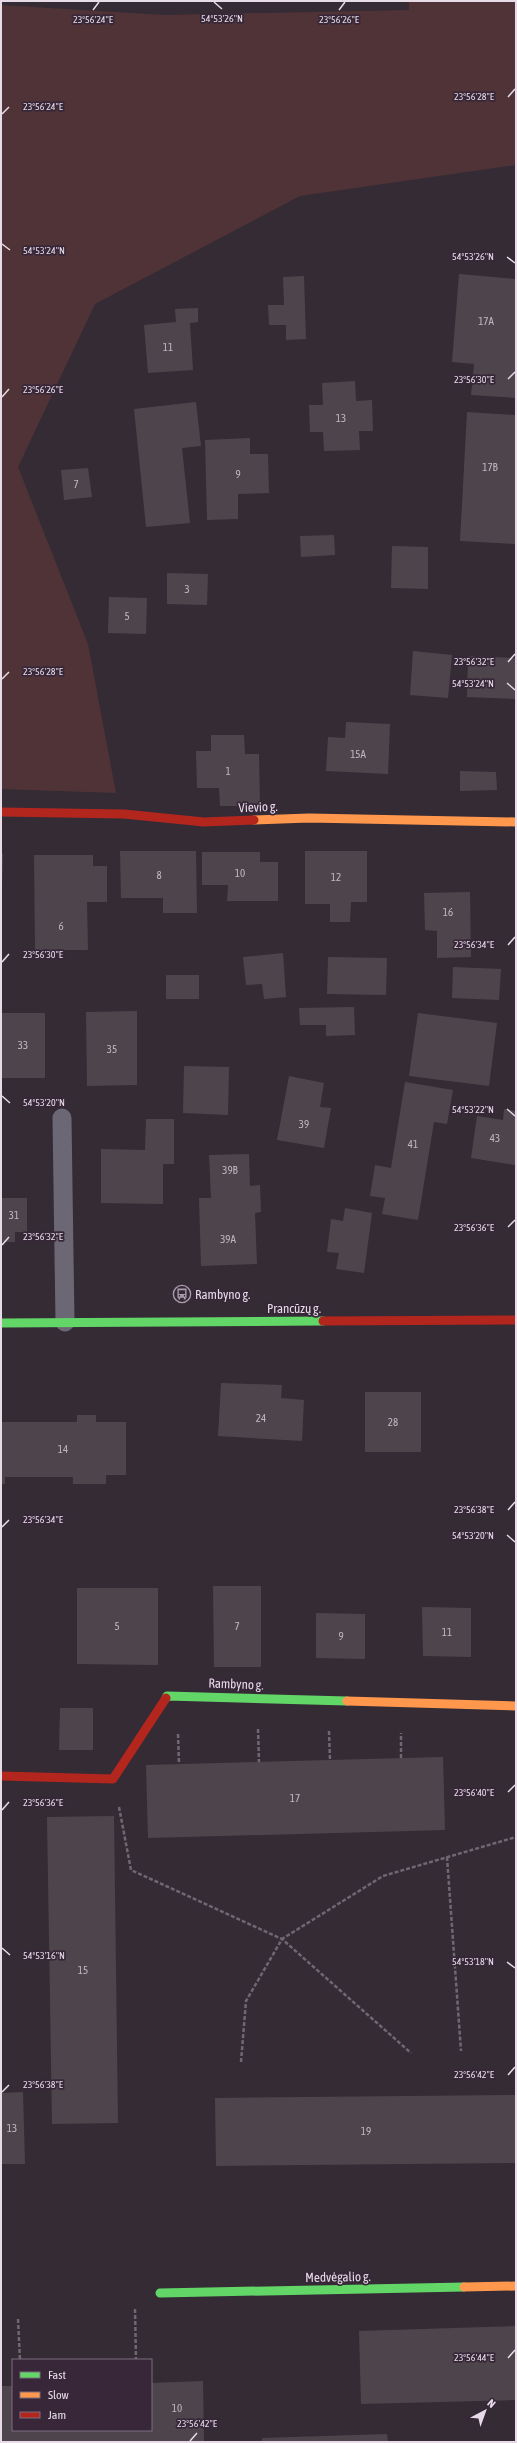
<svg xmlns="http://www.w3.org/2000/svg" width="517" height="2443" viewBox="0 0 517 2443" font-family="'Asap Condensed',sans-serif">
	<rect width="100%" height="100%" fill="#342b35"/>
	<path fill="#503336" d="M409,1H516V165L300,196L95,304L18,467L88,644L116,793L1,789V5L164,15L409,10Z"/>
	<g fill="#4e454c">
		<path d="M459,274L516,279V398L471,395L474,364L452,362Z"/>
		<path d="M304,276L306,339L286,340V325H269L268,305H284L283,277Z"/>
		<path d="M198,308V322L190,323L193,370L148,373L144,325L176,322L175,309Z"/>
		<path d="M355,381L356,401L372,400L373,431H359L360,450L324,451L323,432H310L309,405H323L322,383Z"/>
		<path d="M196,402L201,446L182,448L190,523L146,527L134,409Z"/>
		<path d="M467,412L516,415L515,544L460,541Z"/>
		<path d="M250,438V454H268L269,493L238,494V519L207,520L205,440Z"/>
		<path d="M88,468L92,497L64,500L61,470Z"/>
		<path d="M334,535L335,555L301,557L300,536Z"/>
		<path d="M392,546L428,547V589L391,588Z"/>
		<path d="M167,573L208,574L207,605L167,604Z"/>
		<path d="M109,597L147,598L146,634L108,633Z"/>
		<path d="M413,651L452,655L448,698L410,695Z"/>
		<path d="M468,656L516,658V699L467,697Z"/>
		<path d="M346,722L390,724L388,774L326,771L328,737L345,738Z"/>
		<path d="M211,735H244L245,754H259L260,806H220L219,788H197L196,751H211Z"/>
		<path d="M460,771L496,772L497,790L460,791Z"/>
		<path d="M120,851H196L197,913H163V898H121Z"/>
		<path d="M305,851H367V902H351L350,922H330V904H305Z"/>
		<path d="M202,852H260V862H278V901H227L228,885H202Z"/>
		<path d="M1,854H3L2,888H1Z"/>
		<path d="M34,855H93V866H107V902H87L88,950H35Z"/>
		<path d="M470,892L471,957L437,958V931L425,930L424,893Z"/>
		<path d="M283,953L286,997L264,999L262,984L246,985L243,957Z"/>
		<path d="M328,957L387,958L386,995L327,994Z"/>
		<path d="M453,967L501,969L499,1000L452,998Z"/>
		<rect x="166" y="975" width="33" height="24"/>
		<path d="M354,1007L355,1035L326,1036V1025H300L299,1008Z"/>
		<path d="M137,1011V1085L87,1086L86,1012Z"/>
		<rect x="1" y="1013" width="44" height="65"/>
		<path d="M418,1013L497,1023L489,1086L409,1076Z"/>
		<path d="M184,1066L229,1067L228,1115L183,1113Z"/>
		<path d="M289,1076L324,1083L320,1107L331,1108L324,1148L277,1140Z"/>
		<path d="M405,1082L453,1090L447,1124L434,1122L418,1220L382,1214L385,1198L370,1196L375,1165L391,1168Z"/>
		<path d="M504,1109L516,1111L515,1165L471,1158L477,1116L503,1120Z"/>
		<path d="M146,1119H174V1164H163V1204L101,1203V1149L145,1150Z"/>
		<path d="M249,1154L250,1186L260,1185L261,1212L255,1213L257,1264L201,1266L199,1198H211L209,1155Z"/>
		<path d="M1,1198H27V1232H15V1242H1Z"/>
		<path d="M345,1208L372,1213L364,1273L336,1269L339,1253L327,1252L331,1219L343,1221Z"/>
		<path d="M221,1383L282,1385L281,1398L304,1400L302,1441L218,1436Z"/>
		<rect x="365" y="1392" width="56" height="60"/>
		<path d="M77,1415H96V1422H126V1475H106V1484H73V1477H5V1484H1V1422H77Z"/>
		<path d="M213,1586H261V1667H214Z"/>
		<path d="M77,1588H158V1665L77,1664Z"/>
		<path d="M422,1607L471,1608V1657L423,1656Z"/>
		<path d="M316,1613L365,1614V1659L316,1658Z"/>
		<path d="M60,1708H93V1750H59Z"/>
		<path d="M443,1757L445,1830L148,1838L146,1765Z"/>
		<path d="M114,1816L118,2123L52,2124L47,1817Z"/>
		<path d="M23,2092L25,2164H1V2093Z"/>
		<path d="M516,2095V2163L216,2166L215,2098Z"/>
		<path d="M516,2326V2400L361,2404L359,2331Z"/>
		<path d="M203,2381L204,2442H1V2386H13V2430H151V2383Z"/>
		<path d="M387,2434L388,2442H262V2438Z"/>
	</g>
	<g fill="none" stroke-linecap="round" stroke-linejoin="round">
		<g stroke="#6e6872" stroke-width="2.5" stroke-dasharray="4 2" stroke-linecap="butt">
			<path d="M258,1729L259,1762"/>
			<path d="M329,1731L330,1760"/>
			<path d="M178,1734L179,1764"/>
			<path d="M401,1758V1733"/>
			<path d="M119,1807L131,1870L282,1939L411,2053"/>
			<path d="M447,1857L461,2051"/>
			<path d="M241,2062L246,2001L282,1939L383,1876L516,1837"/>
			<path d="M135,2309L136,2360"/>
			<path d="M18,2319L20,2360"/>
		</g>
		<path stroke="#6c6774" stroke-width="19" d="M62,1118L65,1322"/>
		<g stroke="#63d668" stroke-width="9">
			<path d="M1,1323L323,1321"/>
			<path d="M166,1698L167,1696L347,1701"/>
			<path d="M160,2293L464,2287"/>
		</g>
		<g stroke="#ff974d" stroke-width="9">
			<path d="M254,820L309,818L516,822"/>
			<path d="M347,1701L516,1706"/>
			<path d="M464,2287L516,2286"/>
		</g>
		<g stroke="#b3261e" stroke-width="9">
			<path d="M1,812L124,814L204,822L254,820"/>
			<path d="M323,1321L516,1320"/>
			<path d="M1,1776L113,1779L166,1698"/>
		</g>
	</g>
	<path fill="none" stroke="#e6dbe7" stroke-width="1.5" d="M214,2L222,9M93,10L99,2M339,10L345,2M508,97L515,89M2,114L9,107M2,244L10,250M507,257L515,263M508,379L515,372M2,397L9,389M508,662L515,654M2,679L9,672M507,683L515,690M508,945L515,937M2,962L9,954M2,1096L10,1103M507,1109L515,1116M508,1227L515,1220M2,1245L9,1237M508,1510L515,1502M2,1527L9,1520M507,1535L515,1542M508,1792L515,1785M2,1810L9,1802M2,1948L10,1955M507,1962L515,1968M508,2075L515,2067M2,2092L9,2085M508,2358L515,2350M190,2441L197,2433"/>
	<defs>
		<symbol id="bus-ring" viewBox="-11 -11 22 22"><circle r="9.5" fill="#372739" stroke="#a89da9" stroke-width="1.5"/><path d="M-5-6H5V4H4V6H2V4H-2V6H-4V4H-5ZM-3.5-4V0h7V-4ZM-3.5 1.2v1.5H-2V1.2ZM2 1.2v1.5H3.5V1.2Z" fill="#a89da9"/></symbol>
	</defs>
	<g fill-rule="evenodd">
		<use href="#bus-ring" x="172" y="1284" width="20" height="20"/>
	</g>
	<g text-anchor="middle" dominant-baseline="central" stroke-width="3.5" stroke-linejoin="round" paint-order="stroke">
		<g font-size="11" fill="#c0b6c0">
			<text x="486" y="321">17A</text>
			<text x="168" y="347">11</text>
			<text x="341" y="418">13</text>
			<text x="490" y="467">17B</text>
			<text x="238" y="474">9</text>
			<text x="76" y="484">7</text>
			<text x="187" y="589">3</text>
			<text x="127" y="616">5</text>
			<text x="358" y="754">15A</text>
			<text x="228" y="771">1</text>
			<text x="240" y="873">10</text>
			<text x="159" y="875">8</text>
			<text x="336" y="877">12</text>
			<text x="448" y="912">16</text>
			<text x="61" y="926">6</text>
			<text x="23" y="1045">33</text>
			<text x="112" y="1049">35</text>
			<text x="304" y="1124">39</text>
			<text x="495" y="1138">43</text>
			<text x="413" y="1144">41</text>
			<text x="230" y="1170">39B</text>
			<text x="14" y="1215">31</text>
			<text x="228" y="1239">39A</text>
			<text x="261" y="1418">24</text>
			<text x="393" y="1422">28</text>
			<text x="63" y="1449">14</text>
			<text x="117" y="1626">5</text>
			<text x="237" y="1626">7</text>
			<text x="447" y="1632">11</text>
			<text x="341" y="1636">9</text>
			<text x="295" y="1798">17</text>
			<text x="83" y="1970">15</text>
			<text x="12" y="2128">13</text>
			<text x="366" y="2131">19</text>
			<text x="177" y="2408">10</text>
		</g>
		<g font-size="13" fill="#e6dbe7" stroke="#372739">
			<text transform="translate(258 807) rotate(-2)">Vievio g.</text>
			<text x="294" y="1308">Prancūzų g.</text>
			<text transform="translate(236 1684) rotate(2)">Rambyno g.</text>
			<text transform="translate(338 2277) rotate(-1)">Medvėgalio g.</text>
		</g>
		<g font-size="13" fill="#e6dbe7" stroke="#372739" text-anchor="start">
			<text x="195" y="1294">Rambyno g.</text>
		</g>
	</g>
	<g font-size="10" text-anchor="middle" fill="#e6dbe7" stroke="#372739" stroke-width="3.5" stroke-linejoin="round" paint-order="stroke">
		<text x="222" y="22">54°53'26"N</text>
		<text x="93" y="23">23°56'24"E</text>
		<text x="339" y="23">23°56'26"E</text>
		<text x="474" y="100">23°56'28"E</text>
		<text x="43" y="110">23°56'24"E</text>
		<text x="44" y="254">54°53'24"N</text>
		<text x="473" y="260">54°53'26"N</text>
		<text x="474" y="383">23°56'30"E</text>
		<text x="43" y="393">23°56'26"E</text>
		<text x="474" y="665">23°56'32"E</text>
		<text x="43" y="675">23°56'28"E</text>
		<text x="473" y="687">54°53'24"N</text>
		<text x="474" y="948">23°56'34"E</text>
		<text x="43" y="958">23°56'30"E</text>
		<text x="44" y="1106">54°53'20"N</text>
		<text x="473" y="1113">54°53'22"N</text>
		<text x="474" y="1231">23°56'36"E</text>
		<text x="43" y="1240">23°56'32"E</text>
		<text x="474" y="1513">23°56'38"E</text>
		<text x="43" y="1523">23°56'34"E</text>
		<text x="473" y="1539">54°53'20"N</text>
		<text x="474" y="1796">23°56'40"E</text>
		<text x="43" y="1806">23°56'36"E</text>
		<text x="44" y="1959">54°53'16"N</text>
		<text x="473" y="1965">54°53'18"N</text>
		<text x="474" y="2078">23°56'42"E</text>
		<text x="43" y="2088">23°56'38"E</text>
		<text x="474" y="2361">23°56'44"E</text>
		<text x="197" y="2427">23°56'42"E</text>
	</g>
	<rect width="517" height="2443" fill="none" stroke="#e6dbe7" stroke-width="4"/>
	<rect x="12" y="2359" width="140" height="72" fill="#372739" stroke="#7d6f7f"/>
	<rect x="20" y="2372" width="20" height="6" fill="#63d668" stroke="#7d6f7f"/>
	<text x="48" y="2379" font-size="12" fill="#e6dbe7">Fast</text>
	<rect x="20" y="2392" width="20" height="6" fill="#ff974d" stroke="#7d6f7f"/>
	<text x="48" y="2399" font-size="12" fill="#e6dbe7">Slow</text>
	<rect x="20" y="2412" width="20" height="6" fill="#b3261e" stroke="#7d6f7f"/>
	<text x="48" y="2419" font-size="12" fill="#e6dbe7">Jam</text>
	<g transform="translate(485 2411) rotate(41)" stroke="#372739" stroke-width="3" paint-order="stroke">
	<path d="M0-3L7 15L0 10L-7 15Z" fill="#e6dbe7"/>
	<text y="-6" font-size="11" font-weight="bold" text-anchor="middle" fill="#e6dbe7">N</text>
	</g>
</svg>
